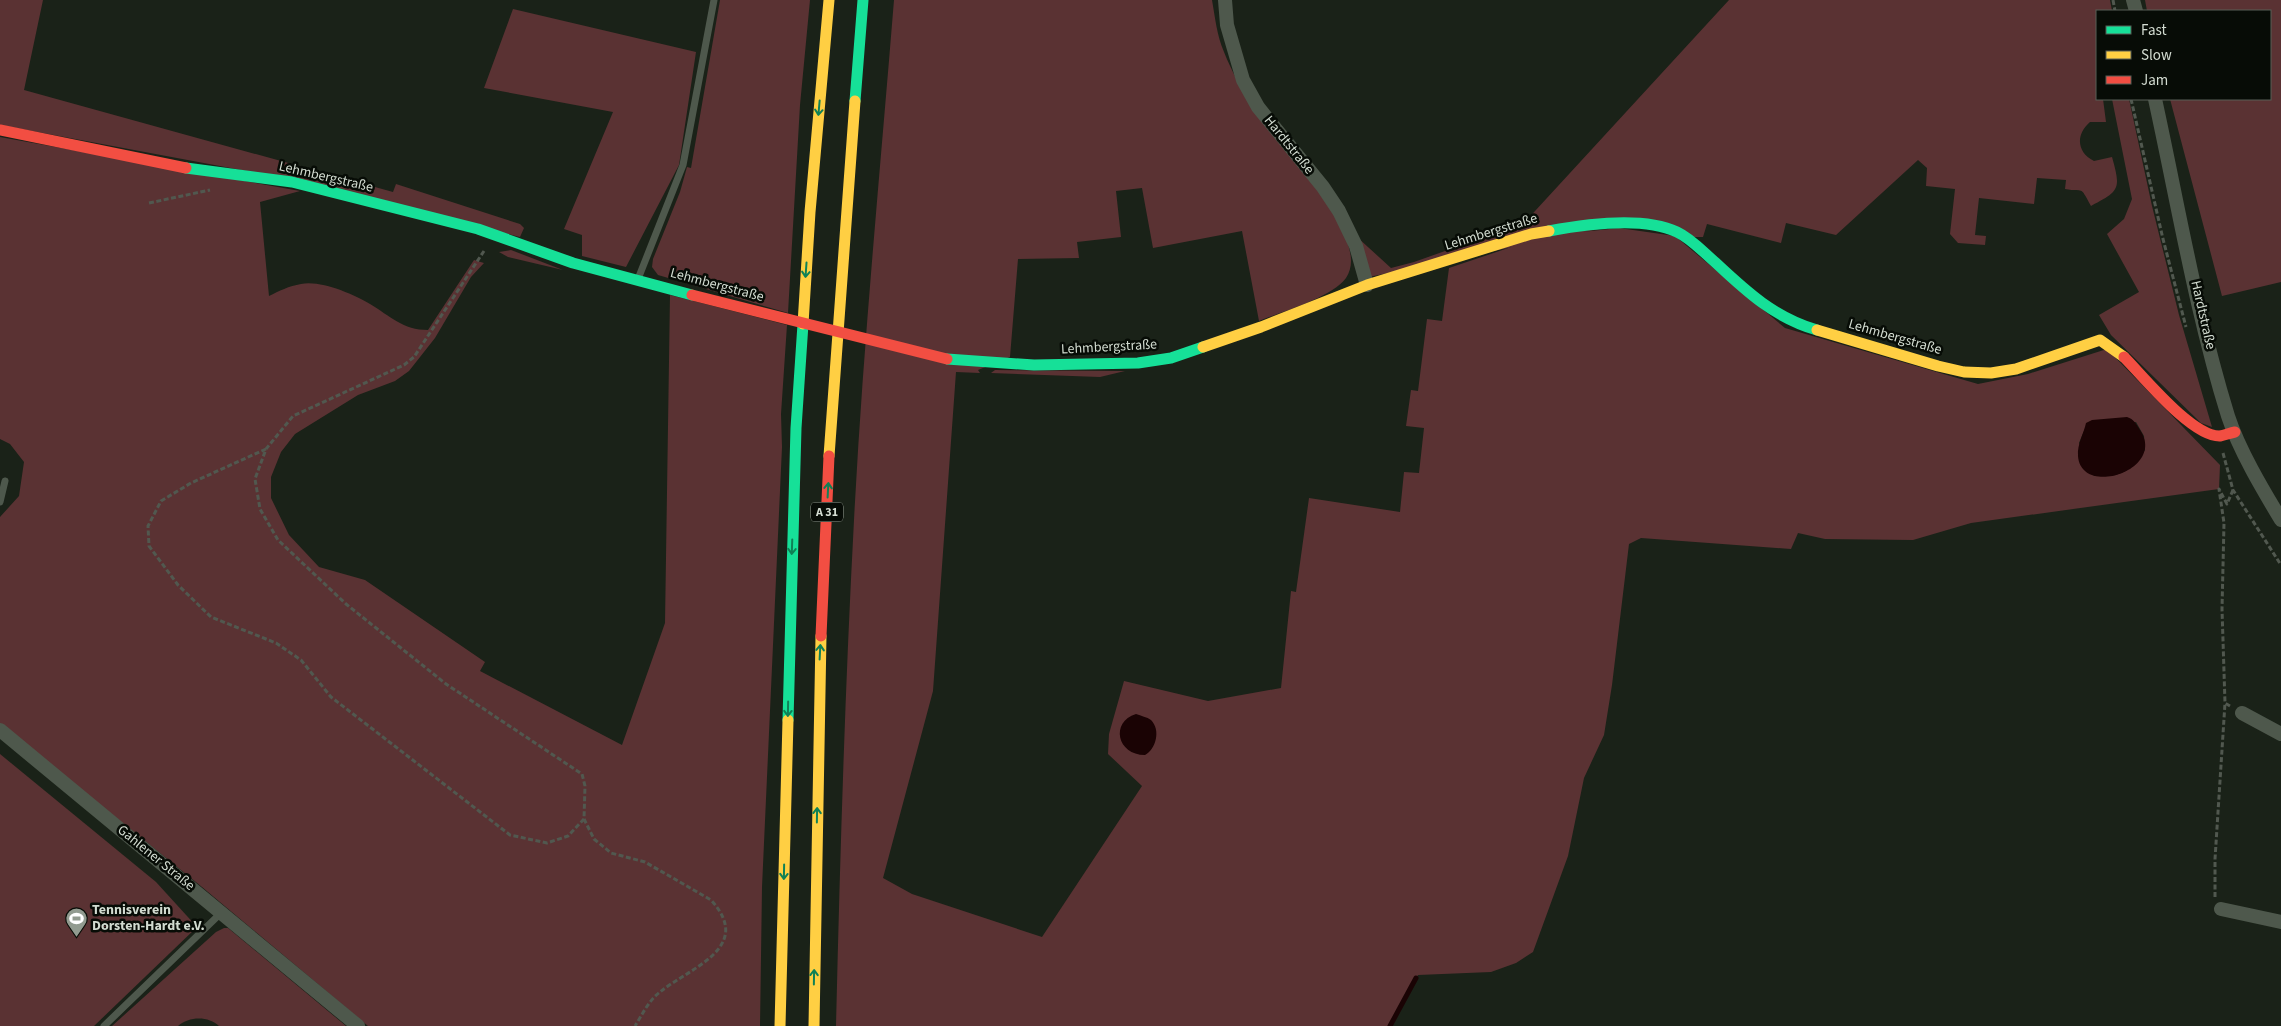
<svg xmlns="http://www.w3.org/2000/svg" width="2281" height="1026" viewBox="0 0 2281 1026" font-family="'Source Sans 3',sans-serif">
	<rect width="100%" height="100%" fill="#1a2218"/>
	<g fill="#5a3233" fill-rule="evenodd">
		<path d="M0,0H43L24,90L393,192L396,184L520,224L524,228L520,237L306,182L0,125Z"/>
		<path d="M720,0H810L800,105L788,313L658,275L652,267L653,259L680,192L687,167L691,168Z"/>
		<path d="M894,0H1212C1215,17 1217,36 1224,52C1231,70 1243,92 1254,109C1276,142 1374,238 1346,278C1331,298 1283,311 1259,321L1242,231L1153,248L1142,188L1116,191L1121,237L1077,242L1079,258L1018,259L1010,357L978,370L980,373L956,372L933,691L883,878L912,894L1042,937L1142,786L1108,754L1109,734L1124,681L1208,701L1281,688L1291,591L1296,592L1309,498L1400,512L1404,472L1419,473L1424,428L1406,426L1411,390L1418,391L1427,319L1442,321L1449,268L1544,236L1619,228L1675,236L1785,328L1978,384L2028,374L2107,349L2220,465L2219,489L1971,523L1913,540L1825,539L1798,533L1791,549L1641,538L1629,544L1612,685L1604,735L1584,778L1568,856L1533,952L1516,963L1491,972L1418,975L1392,1026H836C840,857 845,689 854,520C863,346 880,173 894,0ZM2136,422L2144,436L2145,450C2129,472 2122,477 2094,476L2079,443L2084,431Z"/>
		<path d="M1729,0H2110L2112,11H2097V99H2103L2106,122H2090C2076,134 2076,152 2094,161L2112,157C2121,189 2120,191 2091,206C2079,184 2085,193 2065,189L2066,180L2037,178L2034,204L1979,198L1975,235L1986,236L1985,245L1958,243L1950,234L1955,189L1926,186L1927,168L1918,160L1836,235L1786,223L1781,243L1707,224L1703,237H1692L1647,219L1369,277L1357,237L1391,268L1414,262L1524,223Z"/>
		<path d="M2145,0H2281V282L2222,296L2170,99H2270V11H2147Z"/>
		<path d="M513,9L696,52L679,165L626,267L582,256V235L564,229L613,112L484,88Z"/>
		<path d="M2112,99H2129L2152,206L2179,315L2212,427L2201,423L2111,335L2099,315L2139,292L2107,234L2124,219L2132,199Z"/>
		<path d="M0,137L300,191L260,202L269,296C279,291 289,286 301,284C321,280 353,294 370,304C390,316 403,330 428,330L474,260L484,263L471,277L435,338L409,371L395,381L358,395L295,434L281,452L271,477V498L289,535L319,567L365,580L485,662L480,671L622,745L665,623L670,295L787,325L781,414L782,447L762,887L760,1026H368L202,887L0,724V517L19,496L24,462L10,444L0,439Z"/>
		<path d="M511,250L563,270L508,257L499,252Z"/>
		<path d="M995,370L1125,371L1100,377L991,373Z"/>
		<path d="M0,754L156,882L197,927L94,1026H0Z"/>
		<path d="M224,928H228L346,1026H219C209,1016 189,1016 178,1026H112L216,932Z"/>
	</g>
	<g fill="#1a0304">
		<path d="M2127,417C2134,419 2136,424 2140,430C2167,470 2081,498 2078,456C2077,444 2084,433 2086,423L2092,420Z"/>
		<path d="M1136,714C1141,716 1147,717 1151,720C1161,730 1156,749 1145,755C1117,755 1110,722 1136,714Z"/>
	</g>
	<g fill="none" stroke-linecap="round" stroke-linejoin="round">
		<path stroke="#1a0304" stroke-width="5" d="M1390,1026L1416,978"/>
		<g stroke="#51584f" stroke-width="3" stroke-dasharray="5 2.5" stroke-linecap="butt">
			<path d="M2113,0L2115,11"/>
			<path d="M2131,99L2163,239L2186,327"/>
			<path d="M149,203L210,190"/>
			<path d="M484,251L414,357L404,365L293,416L266,449L255,479L260,509L278,540L346,604L446,684L582,774L585,786L584,819L594,839L611,853L645,862L711,900C755,948 689,968 660,992C649,1000 642,1015 635,1026"/>
			<path d="M266,449L191,483L161,501L148,526L149,546L178,585L211,617L276,643L301,660L331,697L510,835L547,843L568,836L584,819"/>
			<path d="M2223,453L2233,490L2281,565"/>
			<path d="M2230,706L2225,703L2222,609L2224,523L2219,489L2227,504L2233,490"/>
			<path d="M2215,897V859L2225,703"/>
		</g>
		<g stroke="#4e584c" stroke-width="7">
			<path d="M638,279L683,165L714,0"/>
			<path d="M0,502L5,481"/>
			<path d="M104,1026L222,912"/>
		</g>
		<g stroke="#4e584c" stroke-width="14">
			<path d="M1225,0L1227,25L1243,80L1258,107L1323,187L1339,211L1356,246L1367,285"/>
			<path d="M2133,0L2136,11"/>
			<path d="M2155,99C2178,204 2196,313 2228,416C2239,450 2263,490 2281,520"/>
			<path d="M2242,713L2281,734"/>
			<path d="M0,730L358,1026"/>
			<path d="M2221,909L2281,922"/>
		</g>
		<g stroke="#16e098" stroke-width="11">
			<path d="M855,101L863,0"/>
			<path d="M186,168L292,182L478,229L573,263L692,295"/>
			<path d="M1549,231C1586,224 1643,216 1677,232C1692,239 1704,253 1716,263C1747,292 1775,318 1817,330"/>
			<path d="M947,359L1034,365L1138,363L1171,358L1203,347"/>
			<path d="M788,720L796,428L803,324"/>
		</g>
		<g stroke="#ffcf43" stroke-width="11">
			<path d="M803,324L810,212L829,0"/>
			<path d="M1817,330L1938,366L1964,372L1991,373L2016,369L2100,340L2124,357"/>
			<path d="M1203,347L1261,327L1367,285L1531,234L1549,231"/>
			<path d="M829,456L855,101"/>
			<path d="M780,1026L788,720"/>
			<path d="M814,1026L821,636"/>
		</g>
		<g stroke="#f24e42" stroke-width="11">
			<path d="M0,130L186,168"/>
			<path d="M2124,357C2143,376 2192,437 2220,436C2225,435 2230,433 2235,432"/>
			<path d="M821,636L829,456"/>
		</g>
		<path stroke="#f24e42" stroke-width="11" d="M692,295L947,359"/>
	</g>
	<defs><path id="oneway-shaft" d="M-6 0H5M1.5-3L5.5 0L1.5 3" fill="none" stroke-width="1.6" stroke-linecap="round" stroke-linejoin="round" transform="scale(1.25)"/></defs>
	<g stroke="#0f8156">
		<use href="#oneway-shaft" transform="translate(819 108) rotate(95)"/>
		<use href="#oneway-shaft" transform="translate(806 270) rotate(94)"/>
		<use href="#oneway-shaft" transform="translate(828 490) rotate(-87)"/>
		<use href="#oneway-shaft" transform="translate(792 547) rotate(92)"/>
		<use href="#oneway-shaft" transform="translate(820 652) rotate(-87)"/>
		<use href="#oneway-shaft" transform="translate(788 709) rotate(91)"/>
		<use href="#oneway-shaft" transform="translate(817 815) rotate(-89)"/>
		<use href="#oneway-shaft" transform="translate(784 872) rotate(91)"/>
		<use href="#oneway-shaft" transform="translate(814 977) rotate(-89)"/>
	</g>
	<defs>
		<symbol id="stadium-pin" viewBox="-11 -11 22 30"><path d="M0 17L-7.5 6A9.5 9.5 0 1 1 7.5 6Z" fill="#929b90" stroke="#070c06"/><path d="M0-5a6.5 5 0 1 0 0 10a6.5 5 0 1 0 0-10ZM-3.5-1.8h7v3.6h-7Z" fill="#fff"/></symbol>
	</defs>
	<g fill-rule="evenodd">
		<use href="#stadium-pin" x="64" y="906" width="25" height="34"/>
	</g>
	<g text-anchor="middle" dominant-baseline="central" stroke-width="5" stroke-linejoin="round" paint-order="stroke">
		<rect fill="#070c06" stroke="#969e94" stroke-width="1" x="811" y="502.5" width="32" height="19" rx="4"/>
		<g font-size="12" font-weight="bold" fill="#d3dcd1">
			<text x="827" y="512">A 31</text>
		</g>
		<g font-size="14" fill="#d3dcd1" stroke="#070c06">
			<text transform="translate(1289 145) rotate(51)">Hardtstraße</text>
			<text transform="translate(326 177) rotate(13)">Lehmbergstraße</text>
			<text transform="translate(1491 232) rotate(-17)">Lehmbergstraße</text>
			<text transform="translate(717 285) rotate(15)">Lehmbergstraße</text>
			<text transform="translate(2203 315) rotate(77)">Hardtstraße</text>
			<text transform="translate(1895 337) rotate(16)">Lehmbergstraße</text>
			<text transform="translate(1109 347) rotate(-3)">Lehmbergstraße</text>
			<text transform="translate(156 858) rotate(39)">Gahlener Straße</text>
		</g>
		<g font-size="14" font-weight="bold" fill="#d3dcd1" stroke="#070c06" text-anchor="start">
			<text x="92" y="910">Tennisverein<tspan x="92" dy="16">Dorsten-Hardt e.V.</tspan></text>
		</g>
	</g>
	<rect x="2096" y="10" width="175" height="90" fill="#070c06" stroke="#595f57"/>
	<rect x="2106" y="26" width="25" height="8" fill="#16e098" stroke="#595f57"/>
	<text x="2141" y="35" font-size="15" fill="#d3dcd1">Fast</text>
	<rect x="2106" y="51" width="25" height="8" fill="#ffcf43" stroke="#595f57"/>
	<text x="2141" y="60" font-size="15" fill="#d3dcd1">Slow</text>
	<rect x="2106" y="76" width="25" height="8" fill="#f24e42" stroke="#595f57"/>
	<text x="2141" y="85" font-size="15" fill="#d3dcd1">Jam</text>
</svg>
